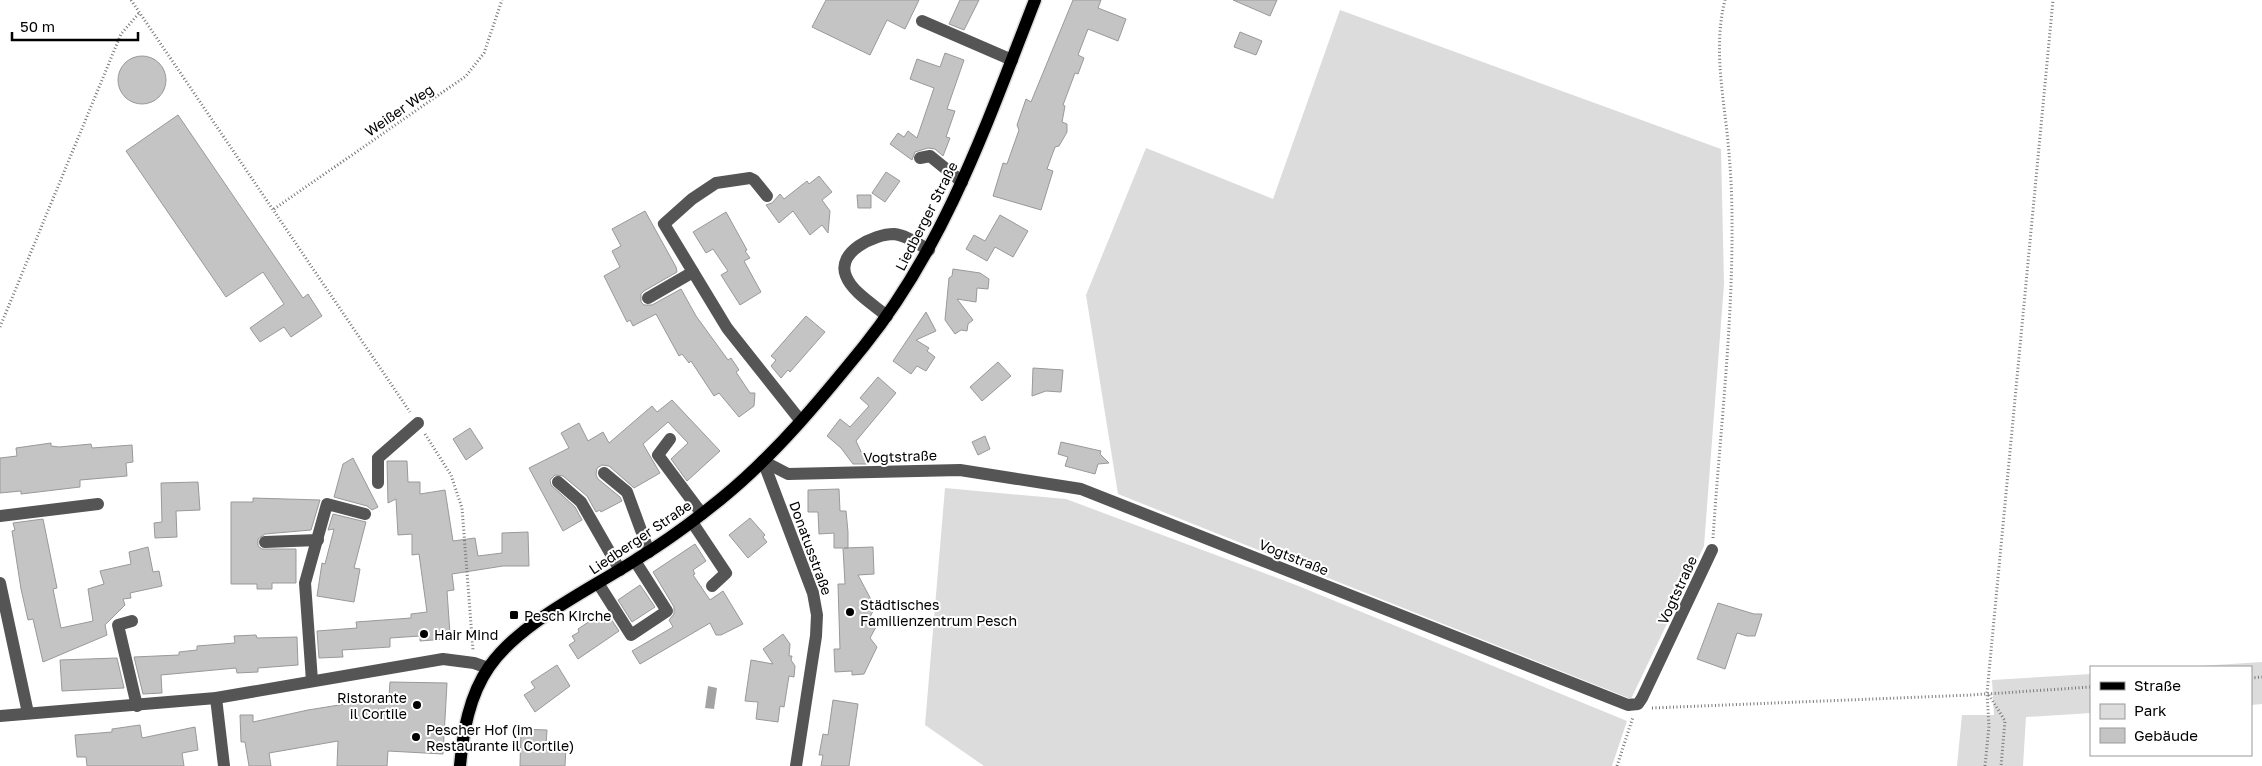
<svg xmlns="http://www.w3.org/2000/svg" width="2262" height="766" viewBox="0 0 2262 766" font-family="'Golos Text',sans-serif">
	<rect width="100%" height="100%" fill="#fff"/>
	<g fill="#dcdcdc">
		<path d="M1340,10L1721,149L1724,284L1704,546L1631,699L1118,494L1086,295L1146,148L1273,199Z"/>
		<path d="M945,488L1066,499L1296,585L1627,721L1612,766H984L925,725Z"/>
		<path d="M2262,662V704L2251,705V667H2184Z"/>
		<path d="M2091,674V713L2026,717L2023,766H1957L1962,715H1994L1992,680Z"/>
	</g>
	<path fill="#a3a3a3" d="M708,686L717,688L714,709L705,708Z"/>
	<g fill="#c4c4c4" stroke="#999">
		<path d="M826,0H919L905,29L887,20L870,55L812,27Z"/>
		<path d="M960,0H979L964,30L949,24Z"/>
		<path d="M1073,0H1101L1098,8L1126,19L1118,41L1088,29L1078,55L1084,58L1078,74L1075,73L1063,105L1065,106L1062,122L1067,124V132L1059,146L1055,147L1047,169L1053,171L1041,210L993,196L1003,163L1007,164L1019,130L1017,125L1026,99L1031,102Z"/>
		<path d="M1233,0H1277L1270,16Z"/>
		<path d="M1240,32L1262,41L1256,55L1234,47Z"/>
		<path d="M945,53L964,60L947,109L955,111L946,137L950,138L943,156L935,149L928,148L915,152L912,160L890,144L898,133L904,137L908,131L917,138L934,88L910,79L917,59L940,67Z"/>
		<circle cx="142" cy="80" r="24"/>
		<path d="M178,115L303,298L308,294L322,316L291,337L284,327L260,342L250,328L284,304L263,272L226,297L126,151Z"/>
		<path d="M886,172L900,181L885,202L872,193Z"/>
		<path d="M819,176L832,192L822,200L830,211L828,233L822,225L810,235L793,211L779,223L766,205L772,203L780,194L784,199L807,181L809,184Z"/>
		<path d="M857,195H871V208H858Z"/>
		<path d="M645,211L676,267L677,272L644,291L641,294V302L644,305H652L681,289L696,316L728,360L731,358L739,370L736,372L750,393H755L754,406L739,417L719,393L714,396L691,361L689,363L682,354L679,356L656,314L633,326L630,320L627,322L604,276L620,267L612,251L621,246L612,229Z"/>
		<path d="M726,212L747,250L745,251L750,258L744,261L761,292L740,305L721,275L728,271L713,249L706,253L693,232Z"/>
		<path d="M1000,215L1028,231L1013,257L995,247L987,261L966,249L974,235L985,241Z"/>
		<path d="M953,269L980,273L989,279L988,289L977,288L976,302L957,299L973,320L968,324L967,331L961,330L955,334L945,320L949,278L952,276Z"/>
		<path d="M926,312L936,331L916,340L929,348L927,351L935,357L926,371L917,366L911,374L893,361Z"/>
		<path d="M806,316L825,332L790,372L788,370L781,378L771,366L776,360L771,356Z"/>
		<path d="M998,362L1011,376L982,401L970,387Z"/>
		<path d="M1033,368L1063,370L1061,392L1046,391L1032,396Z"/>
		<path d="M878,377L896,393L856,441L867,464H853L841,448L827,436L840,419L850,427L869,406L860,398Z"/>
		<path d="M672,400L720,451L687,481L671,459L688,443L668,422L643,444L660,473L634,488L609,466L602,465L597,468L596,475L598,479L620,497L622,501L601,512L600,510L596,512L587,496L563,476L555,475L550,480L551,485L575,507L582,520L563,531L529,468L569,448L561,433L579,423L588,441L603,432L609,443L652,406L657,412Z"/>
		<path d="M470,428L483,448L466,460L453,439Z"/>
		<path d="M985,436L990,449L978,455L972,442Z"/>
		<path d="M1061,442L1101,451L1100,454L1109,463L1098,464L1095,474L1065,466L1068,457L1058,454Z"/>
		<path d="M51,443V446L59,447L91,444L92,448L132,445L133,462L126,463L127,476L80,480V487L21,494V491L0,493V458L17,456L16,448Z"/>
		<path d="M353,458L378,507L372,510L367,506L334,497L343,464Z"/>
		<path d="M387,461H407L408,482H420V494L445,490L453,541L475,538L478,556L502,553V533L528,532L529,566H503L452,574L454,590L447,591L450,634L446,635V639L420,641V636L390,638V647L342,650L343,657L319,658L317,631L357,628L356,622L411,618V614L427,612L419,554L412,555V534L398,535L396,499L388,503Z"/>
		<path d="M198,482L200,510L176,511L177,537L155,538L154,523L162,522L161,483Z"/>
		<path d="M839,489L840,511H846L848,532V548H844L873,547L874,574L858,575L875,607L870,617L876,627L870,638L877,647L864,674L852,675V671L835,672L834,649H840L838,584H845L843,548H834V533L819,534L818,512H808V490Z"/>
		<path d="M253,498L320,500L311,530L265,534L258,539V546L262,549H296V583H272V589H257V584H231V502H253Z"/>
		<path d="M333,514L366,522L354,568L360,569L354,602L317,596L322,563L325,564L334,529L328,530Z"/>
		<path d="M750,518L765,535L763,537L767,542L748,558L729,535Z"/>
		<path d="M43,519L57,588L53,589L61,628L93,621L88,589L104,584L100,571L131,564L129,552L148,547L153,572L159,571L162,586L130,593L131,598L123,599L125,605L105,625L107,635L43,662L33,619L28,620L21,589L12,531L15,530L13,523Z"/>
		<path d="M695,544L706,561L693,570L695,574L693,575L710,600L723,591L743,624L721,635H716L710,623L640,664L632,651L673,627L669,620L674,614V607L653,572Z"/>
		<path d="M640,585L655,607L632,622L618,600Z"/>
		<path d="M1718,603L1754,614H1762L1755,636H1747L1737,633L1725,669L1697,659Z"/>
		<path d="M607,613L619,631L578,659L569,645L575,641L572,636L579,632L578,629L593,619L594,622Z"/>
		<path d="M783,634L790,644L789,656H792L791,660L795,666L794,677L789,676L784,707L780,706L778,722L756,719L758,702L745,701L751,660L773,664L763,649Z"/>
		<path d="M256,635L257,638L297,637L298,665L258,668V672L237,673L236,668L161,675L162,693L143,694L134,657L179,655V652L197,650V646L235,643L234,636Z"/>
		<path d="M117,658L124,688L62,691L60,660Z"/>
		<path d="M557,665L570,686L535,712L524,695L535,688L531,682Z"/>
		<path d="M390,682L447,683L443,754L388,751L387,766H337L338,741L269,753L271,766H249L245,742H241L240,715H253V722L308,710L389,697Z"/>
		<path d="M833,700L858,704L849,766H821L823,755H819L823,734L828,735Z"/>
		<path d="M140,725L142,738L195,727L198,750L182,753L184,766H87L86,757H77L75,735L112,732V729Z"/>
		<path d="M521,729L547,730L546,745L566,746L565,766H520Z"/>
	</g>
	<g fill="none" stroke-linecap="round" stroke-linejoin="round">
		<defs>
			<path id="major" d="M460,766C463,732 469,696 489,667C520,622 591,589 637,559C667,541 695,520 722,498C775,455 821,399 864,346C946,244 988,120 1035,0"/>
		</defs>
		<use href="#major" stroke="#dbdbdb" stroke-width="15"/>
		<g stroke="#777" stroke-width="3" stroke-dasharray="1 2.5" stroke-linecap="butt">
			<path d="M131,0L410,412"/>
			<path d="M274,209L466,76L484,53L502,0"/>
			<path d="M0,327L121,34L140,12"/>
			<path d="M425,434L451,475L462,508L473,650"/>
			<path d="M1713,538C1720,432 1733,325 1732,219C1732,190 1730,161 1727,132C1722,89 1714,43 1725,0"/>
			<path d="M2251,678L2262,677"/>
			<path d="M1989,695L2005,721L2001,766"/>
			<path d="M1652,708L1971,695L2091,687"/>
			<path d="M1617,766L1633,717"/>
			<path d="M1985,766L1989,726L1987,693L2053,0"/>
		</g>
		<g stroke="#555" stroke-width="12">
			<path d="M922,21L1012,60"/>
			<path d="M920,158L930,156L962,182"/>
			<path d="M767,196L754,180L750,178L716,183L692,199L664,224L727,328L800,420"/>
			<path d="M648,298L693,272"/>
			<path d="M887,316C874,305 852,292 846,276C836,252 874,234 894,234C906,235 918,244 929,250"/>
			<path d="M670,439L658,455L702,514"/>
			<path d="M763,461L788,474L960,470L1081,489L1628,705L1638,704L1642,698L1712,550"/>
			<path d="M763,461L813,593L817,615L816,636L796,766"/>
			<path d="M604,473L627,492L649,552"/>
			<path d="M558,482L581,502L620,570"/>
			<path d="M378,483V458L418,423"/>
			<path d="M0,516L98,504"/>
			<path d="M692,522L726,573L712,586"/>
			<path d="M265,542L318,540"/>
			<path d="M0,583L28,713"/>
			<path d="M598,583L631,635L667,611L635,561"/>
			<path d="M132,621L118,625L137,706"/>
			<path d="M312,681L305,583L327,504L365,514"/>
			<path d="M216,698L224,766"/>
			<path d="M0,716L216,698L443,659L474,663L488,668"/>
		</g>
		<use href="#major" stroke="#000" stroke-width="12"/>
	</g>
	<g fill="#000" stroke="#fff" stroke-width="2">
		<circle cx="850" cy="612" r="5"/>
		<rect x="509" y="610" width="10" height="10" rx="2.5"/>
		<circle cx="424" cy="634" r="5"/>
		<circle cx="417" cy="705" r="5"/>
		<circle cx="416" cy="737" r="5"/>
	</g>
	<g text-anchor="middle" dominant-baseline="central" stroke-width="4" stroke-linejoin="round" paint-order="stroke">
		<g font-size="14" fill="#000" stroke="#fff">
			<text transform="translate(399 110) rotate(-35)">Weißer Weg</text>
			<text transform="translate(926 216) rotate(-63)">Liedberger Straße</text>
			<text transform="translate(900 456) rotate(-2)">Vogtstraße</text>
			<text transform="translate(640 537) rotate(-34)">Liedberger Straße</text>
			<text transform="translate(811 548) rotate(70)">Donatusstraße</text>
			<text transform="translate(1294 557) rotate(22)">Vogtstraße</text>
			<text transform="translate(1677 590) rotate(-65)">Vogtstraße</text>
		</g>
		<g font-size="14" fill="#000" stroke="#fff" text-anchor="start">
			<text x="860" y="604">Städtisches<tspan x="860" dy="16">Familienzentrum Pesch</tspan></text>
			<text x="524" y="615">Pesch Kirche</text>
			<text x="434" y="634">Hair Mind</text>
			<text x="407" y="697" text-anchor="end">Ristorante<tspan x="407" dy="16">il Cortile</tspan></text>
			<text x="426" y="729">Pescher Hof (im<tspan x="426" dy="16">Restaurante il Cortile)</tspan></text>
		</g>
	</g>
	<rect x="2090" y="666" width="162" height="90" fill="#ffffff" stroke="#999999"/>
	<rect x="2100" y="682" width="25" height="8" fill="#000000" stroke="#999999"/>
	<text x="2134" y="691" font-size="15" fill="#000000">Straße</text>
	<rect x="2100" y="704" width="25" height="15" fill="#dcdcdc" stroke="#999999"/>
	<text x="2134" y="716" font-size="15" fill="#000000">Park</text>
	<rect x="2100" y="728" width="25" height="15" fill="#c4c4c4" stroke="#999999"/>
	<text x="2134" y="741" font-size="15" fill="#000000">Gebäude</text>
	<path d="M12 32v8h126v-8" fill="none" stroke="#000000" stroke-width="2.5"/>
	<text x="20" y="32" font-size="15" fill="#000000" stroke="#ffffff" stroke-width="4" paint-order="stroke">50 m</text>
</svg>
